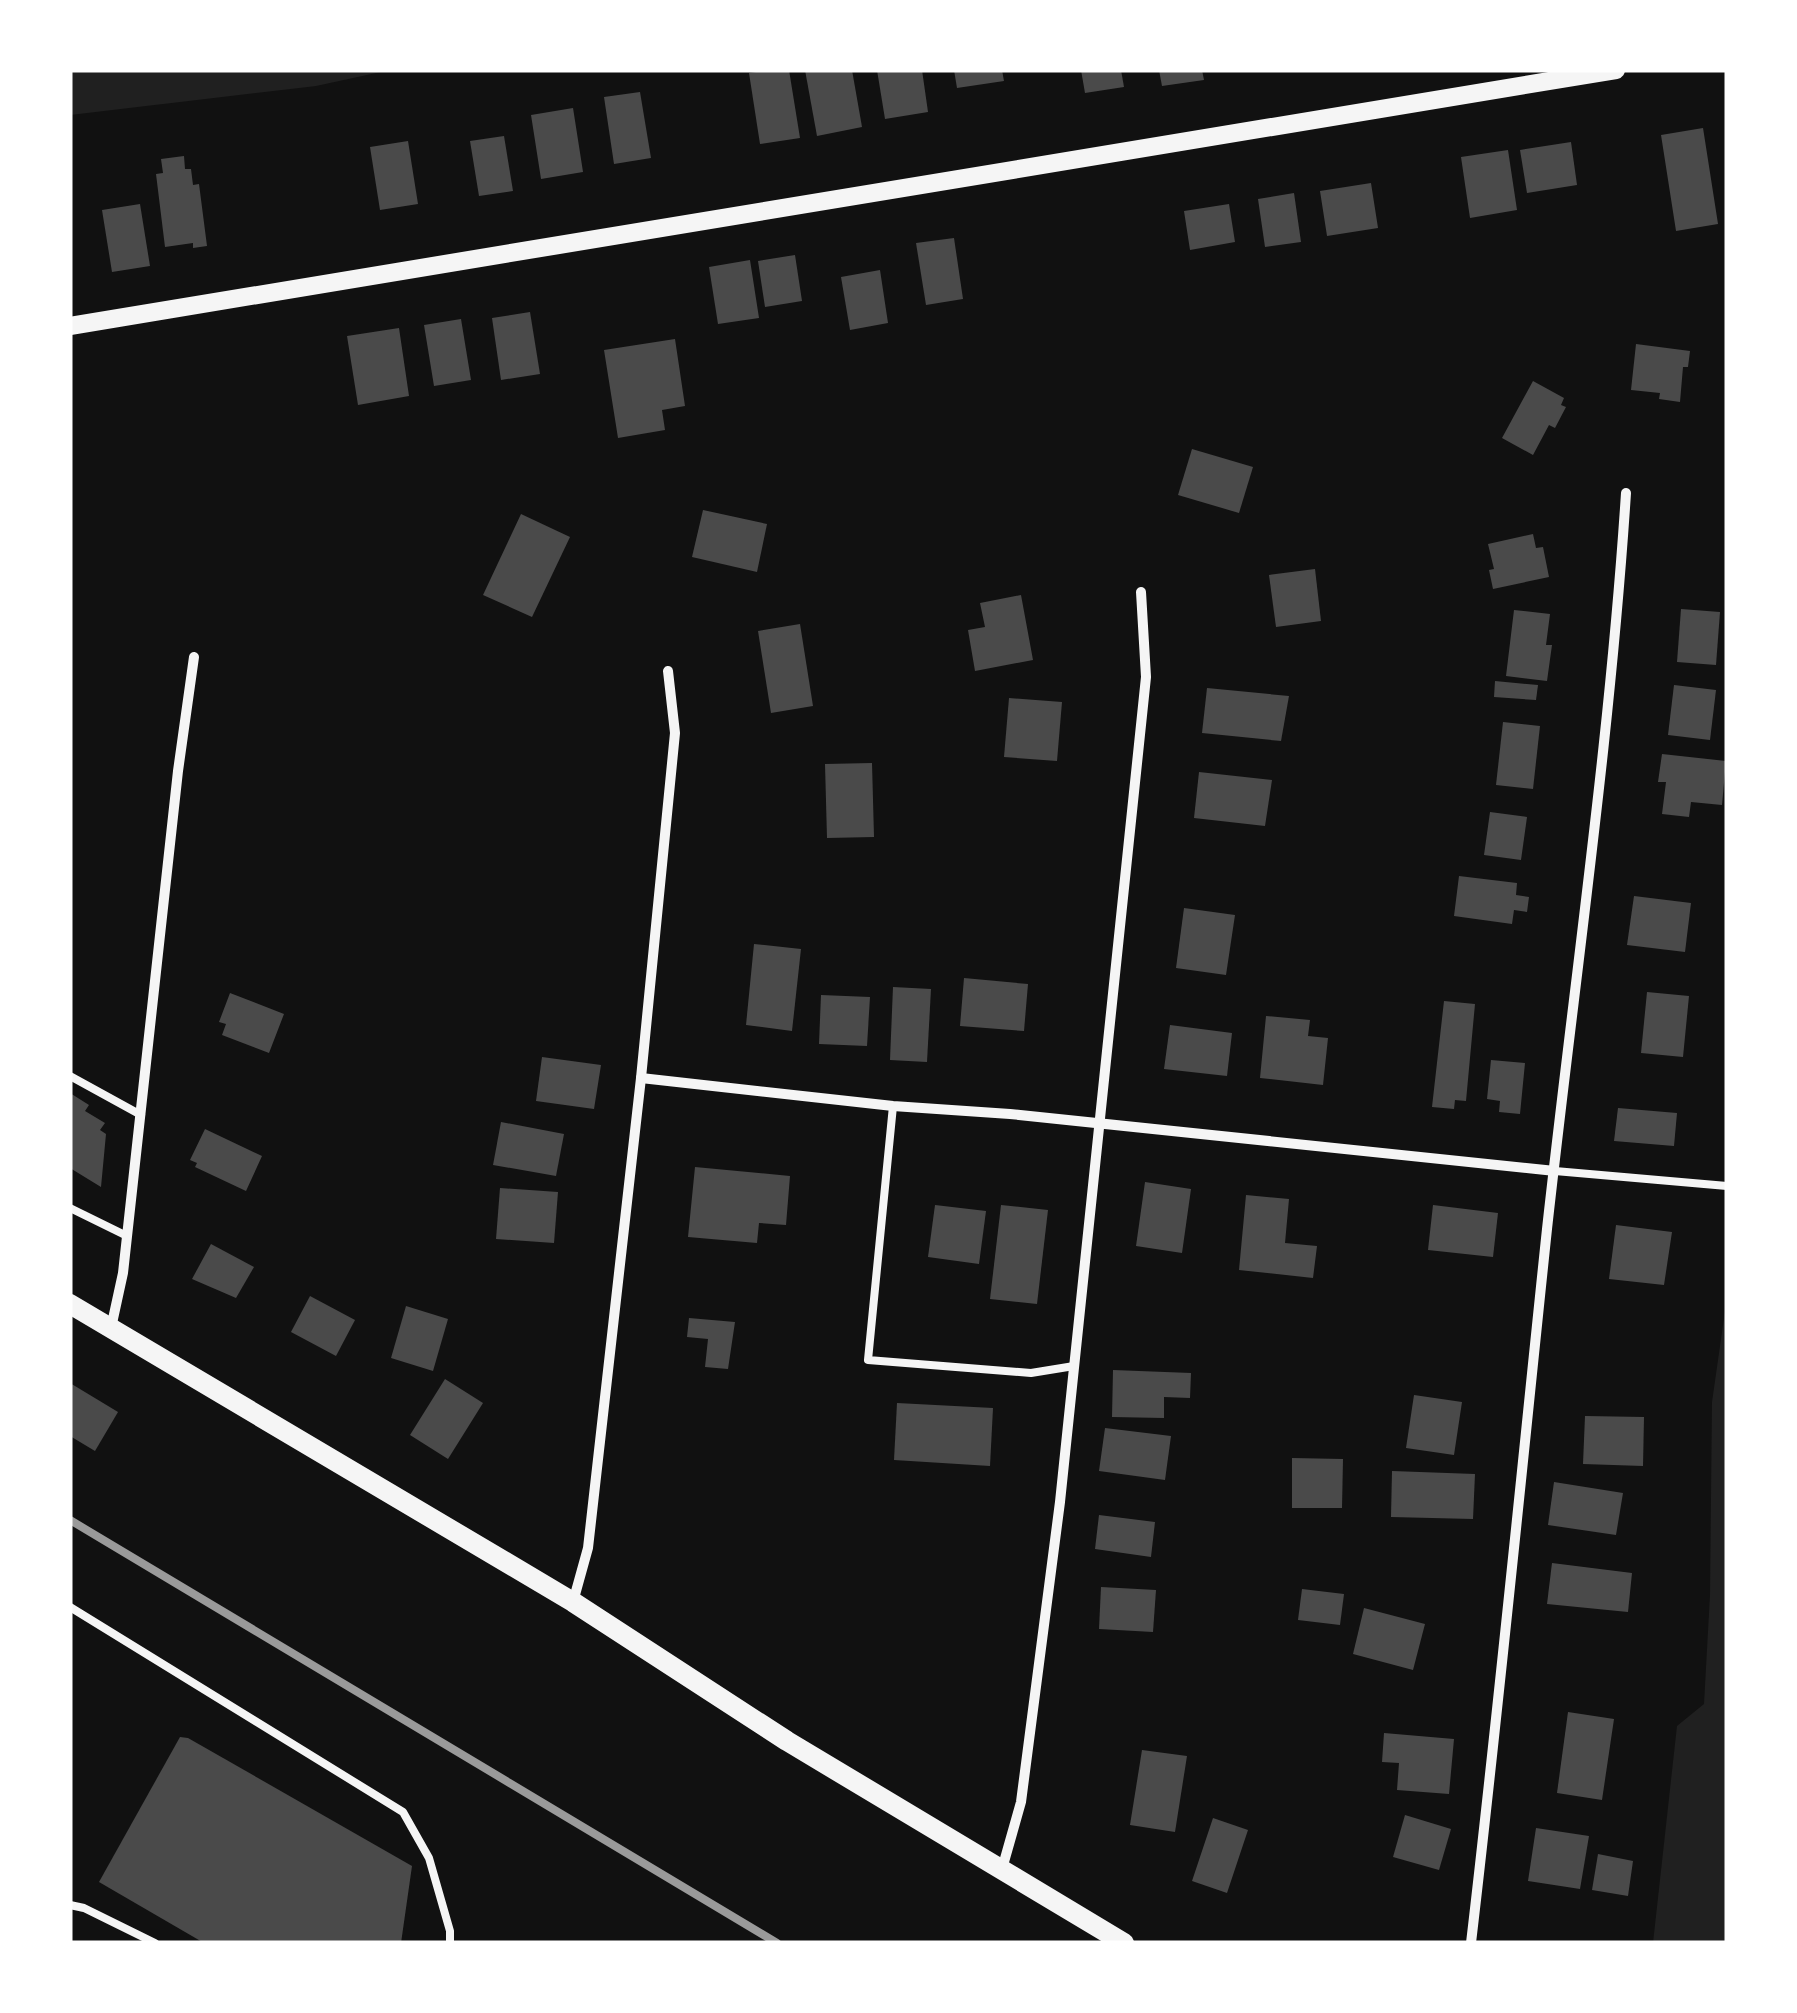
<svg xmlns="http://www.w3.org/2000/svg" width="1797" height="2013" viewBox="0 0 1797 2013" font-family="'Archivo Narrow',sans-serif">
	<rect width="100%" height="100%" fill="#111"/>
	<g fill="#202020">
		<path d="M70,70H390L316,86L70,115Z"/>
		<path d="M1727,1297V1943H1653L1677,1726L1704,1704L1710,1595L1712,1402Z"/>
	</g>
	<g fill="#4a4a4a">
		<path d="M770,70H789L800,138L760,144L749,73Z"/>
		<path d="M805,70H852L862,127L817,136Z"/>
		<path d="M877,70H922L928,112L885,119Z"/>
		<path d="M954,70H1002L1004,81L957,88Z"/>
		<path d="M1081,70H1121L1124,87L1085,93Z"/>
		<path d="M1159,70H1202L1204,80L1162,86Z"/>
		<path d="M640,92L651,158L614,164L604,97Z"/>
		<path d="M573,108L583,172L541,179L531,115Z"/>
		<path d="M1703,128L1718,224L1676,231L1661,135Z"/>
		<path d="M504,136L513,191L479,196L470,141Z"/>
		<path d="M408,141L418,204L380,210L370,147Z"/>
		<path d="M1571,142L1577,185L1527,193L1520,150Z"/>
		<path d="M1508,150L1517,210L1470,218L1461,157Z"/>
		<path d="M184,156L185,169H191L193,185L199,184L207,246L193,248V243L165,247L156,174L163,173L161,159Z"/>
		<path d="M1371,183L1378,228L1327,236L1320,191Z"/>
		<path d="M1294,193L1301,242L1265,247L1258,199Z"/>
		<path d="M140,204L150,266L112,272L102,210Z"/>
		<path d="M1229,204L1235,242L1190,250L1184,211Z"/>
		<path d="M954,238L963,299L926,305L916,243Z"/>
		<path d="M795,255L802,301L765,307L758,261Z"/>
		<path d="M750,260L759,318L718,324L709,267Z"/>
		<path d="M880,270L888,323L850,330L841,277Z"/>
		<path d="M530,312L540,374L501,380L492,318Z"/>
		<path d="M461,319L471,380L434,386L424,325Z"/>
		<path d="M399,328L409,396L358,405L347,336Z"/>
		<path d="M675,339L685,406L662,410L665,430L618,438L604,350Z"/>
		<path d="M1636,344L1690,351L1688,367H1683L1680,402L1659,399L1660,393L1631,390Z"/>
		<path d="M1533,381L1564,398L1561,405L1566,407L1555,428L1549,425L1533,455L1502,438Z"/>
		<path d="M1192,449L1253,467L1239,513L1178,495Z"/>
		<path d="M703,510L767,524L757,572L692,557Z"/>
		<path d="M521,514L570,537L532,617L483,595Z"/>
		<path d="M1533,534L1536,548L1543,547L1549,577L1493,589L1489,570L1494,569L1488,544Z"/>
		<path d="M1315,569L1321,621L1276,627L1269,575Z"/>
		<path d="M1021,595L1033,660L975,671L968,630L985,627L980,603Z"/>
		<path d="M1681,609L1720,612L1716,665L1677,662Z"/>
		<path d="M1514,610L1550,614L1546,645H1552L1547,681L1506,676Z"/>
		<path d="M800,624L813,706L771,713L758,631Z"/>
		<path d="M1495,681L1538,685L1536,700L1494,697Z"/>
		<path d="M1674,685L1716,690L1710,740L1668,735Z"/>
		<path d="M1207,688L1289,696L1281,741L1202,733Z"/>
		<path d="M1009,698L1062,702L1057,761L1004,757Z"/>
		<path d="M1503,722L1540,726L1533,789L1496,785Z"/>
		<path d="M1662,754L1726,761L1722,805L1691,802L1689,817L1662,814L1666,782H1658Z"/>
		<path d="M872,763L874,837L827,838L825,764Z"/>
		<path d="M1199,772L1272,780L1265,826L1194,818Z"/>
		<path d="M1490,812L1527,817L1521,860L1484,855Z"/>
		<path d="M1459,876L1517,883L1516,895L1529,897L1527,912L1514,910L1512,924L1454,916Z"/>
		<path d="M1634,896L1691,903L1685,952L1627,945Z"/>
		<path d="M1184,908L1235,915L1226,975L1176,968Z"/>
		<path d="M754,944L801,949L792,1031L746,1025Z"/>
		<path d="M964,978L1028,984L1024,1031L960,1026Z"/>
		<path d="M893,987L931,989L927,1062L890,1060Z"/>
		<path d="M1647,992L1689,996L1683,1057L1641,1053Z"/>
		<path d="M230,993L284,1014L269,1053L222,1035L226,1024L219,1022Z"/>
		<path d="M821,995L870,997L867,1046L819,1044Z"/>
		<path d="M1444,1001L1475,1004L1466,1101L1455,1100L1454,1109L1432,1107Z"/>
		<path d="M1266,1016L1310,1020L1308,1036L1328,1038L1323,1085L1260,1078Z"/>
		<path d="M1170,1025L1232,1033L1227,1076L1164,1069Z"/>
		<path d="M542,1057L601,1065L594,1109L536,1101Z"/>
		<path d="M1491,1060L1525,1063L1520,1114L1499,1112L1500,1101L1487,1099Z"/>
		<path d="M70,1093L89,1105L85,1111L105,1123L100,1130L106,1134L101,1187L70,1168Z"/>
		<path d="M1618,1108L1677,1113L1674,1146L1614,1141Z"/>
		<path d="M501,1122L564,1134L556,1176L493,1165Z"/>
		<path d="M205,1129L262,1156L246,1191L195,1167L197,1163L190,1160Z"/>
		<path d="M695,1167L790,1176L786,1225L759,1223L757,1243L688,1237Z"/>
		<path d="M1145,1182L1191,1189L1182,1253L1136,1246Z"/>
		<path d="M500,1188L558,1192L554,1243L496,1239Z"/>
		<path d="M1246,1195L1289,1199L1285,1243L1317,1246L1313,1278L1239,1270Z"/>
		<path d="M935,1205L986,1211L979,1264L928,1257Z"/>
		<path d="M1001,1205L1048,1210L1037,1304L990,1299Z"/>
		<path d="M1433,1205L1498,1213L1493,1257L1428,1250Z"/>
		<path d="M1616,1225L1672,1232L1664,1285L1609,1279Z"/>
		<path d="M211,1244L254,1267L236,1298L192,1279Z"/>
		<path d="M310,1296L355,1320L336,1356L291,1332Z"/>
		<path d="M406,1306L448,1319L433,1371L391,1358Z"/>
		<path d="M689,1318L735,1322L728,1369L705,1367L708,1339L687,1337Z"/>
		<path d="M1113,1370L1191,1373L1190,1398L1164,1397V1418L1112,1417Z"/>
		<path d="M445,1379L483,1403L448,1459L410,1435Z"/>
		<path d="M70,1383L118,1412L95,1451L70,1436Z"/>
		<path d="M1414,1395L1462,1402L1454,1455L1406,1448Z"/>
		<path d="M897,1403L993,1408L990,1466L894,1460Z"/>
		<path d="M1585,1416L1644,1417L1643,1466L1583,1464Z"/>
		<path d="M1105,1428L1171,1436L1165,1480L1099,1471Z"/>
		<path d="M1292,1458L1343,1459L1342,1508H1292Z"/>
		<path d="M1392,1471L1475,1474L1473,1519L1391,1517Z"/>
		<path d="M1554,1482L1623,1493L1616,1535L1548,1525Z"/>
		<path d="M1099,1515L1155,1522L1151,1557L1095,1549Z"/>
		<path d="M1552,1563L1632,1573L1628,1612L1547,1604Z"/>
		<path d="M1101,1587L1156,1590L1153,1632L1099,1629Z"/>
		<path d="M1302,1589L1344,1594L1340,1625L1298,1620Z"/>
		<path d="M1364,1608L1425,1624L1413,1670L1353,1654Z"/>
		<path d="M1568,1712L1614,1719L1602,1800L1557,1793Z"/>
		<path d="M1384,1733L1454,1739L1449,1794L1397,1790L1399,1763L1382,1762Z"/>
		<path d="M180,1737L188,1738L412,1866L401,1943H204L99,1882Z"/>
		<path d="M1142,1750L1187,1756L1175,1832L1130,1825Z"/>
		<path d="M1405,1815L1451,1829L1439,1870L1393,1857Z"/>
		<path d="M1213,1818L1248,1830L1227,1893L1192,1881Z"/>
		<path d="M1536,1828L1589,1836L1580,1889L1528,1881Z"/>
		<path d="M1598,1854L1633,1861L1628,1896L1592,1890Z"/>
	</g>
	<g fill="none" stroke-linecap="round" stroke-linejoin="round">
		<g stroke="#f5f5f5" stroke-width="8">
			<path d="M70,1076L141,1115"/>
			<path d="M893,1106L868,1360L1031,1373L1074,1366"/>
			<path d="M1555,1171L1727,1186"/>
			<path d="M70,1208L127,1236"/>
			<path d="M70,1607L403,1812L429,1858L450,1931V1943"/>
			<path d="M70,1905L84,1908L155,1943"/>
		</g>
		<g stroke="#f5f5f5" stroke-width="10">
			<path d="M641,1078L893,1106L1010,1114L1555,1171"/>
			<path d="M111,1328L123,1273L178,771L194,657"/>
			<path d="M573,1602L588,1548L641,1078L675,733L668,671"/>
			<path d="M1002,1869L1021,1802L1060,1502L1146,677L1141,592"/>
			<path d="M1471,1943C1499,1705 1522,1467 1547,1229C1574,984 1610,739 1626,493"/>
		</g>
		<path stroke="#f5f5f5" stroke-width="18" d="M70,326L1616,70"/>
		<path stroke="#f5f5f5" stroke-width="20" d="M70,1304L573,1602L787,1741L1124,1943"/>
		<path stroke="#9a9a9a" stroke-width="8" d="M70,1520L777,1943"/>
	</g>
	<rect width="1797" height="2013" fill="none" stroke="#ffffff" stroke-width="145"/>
</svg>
